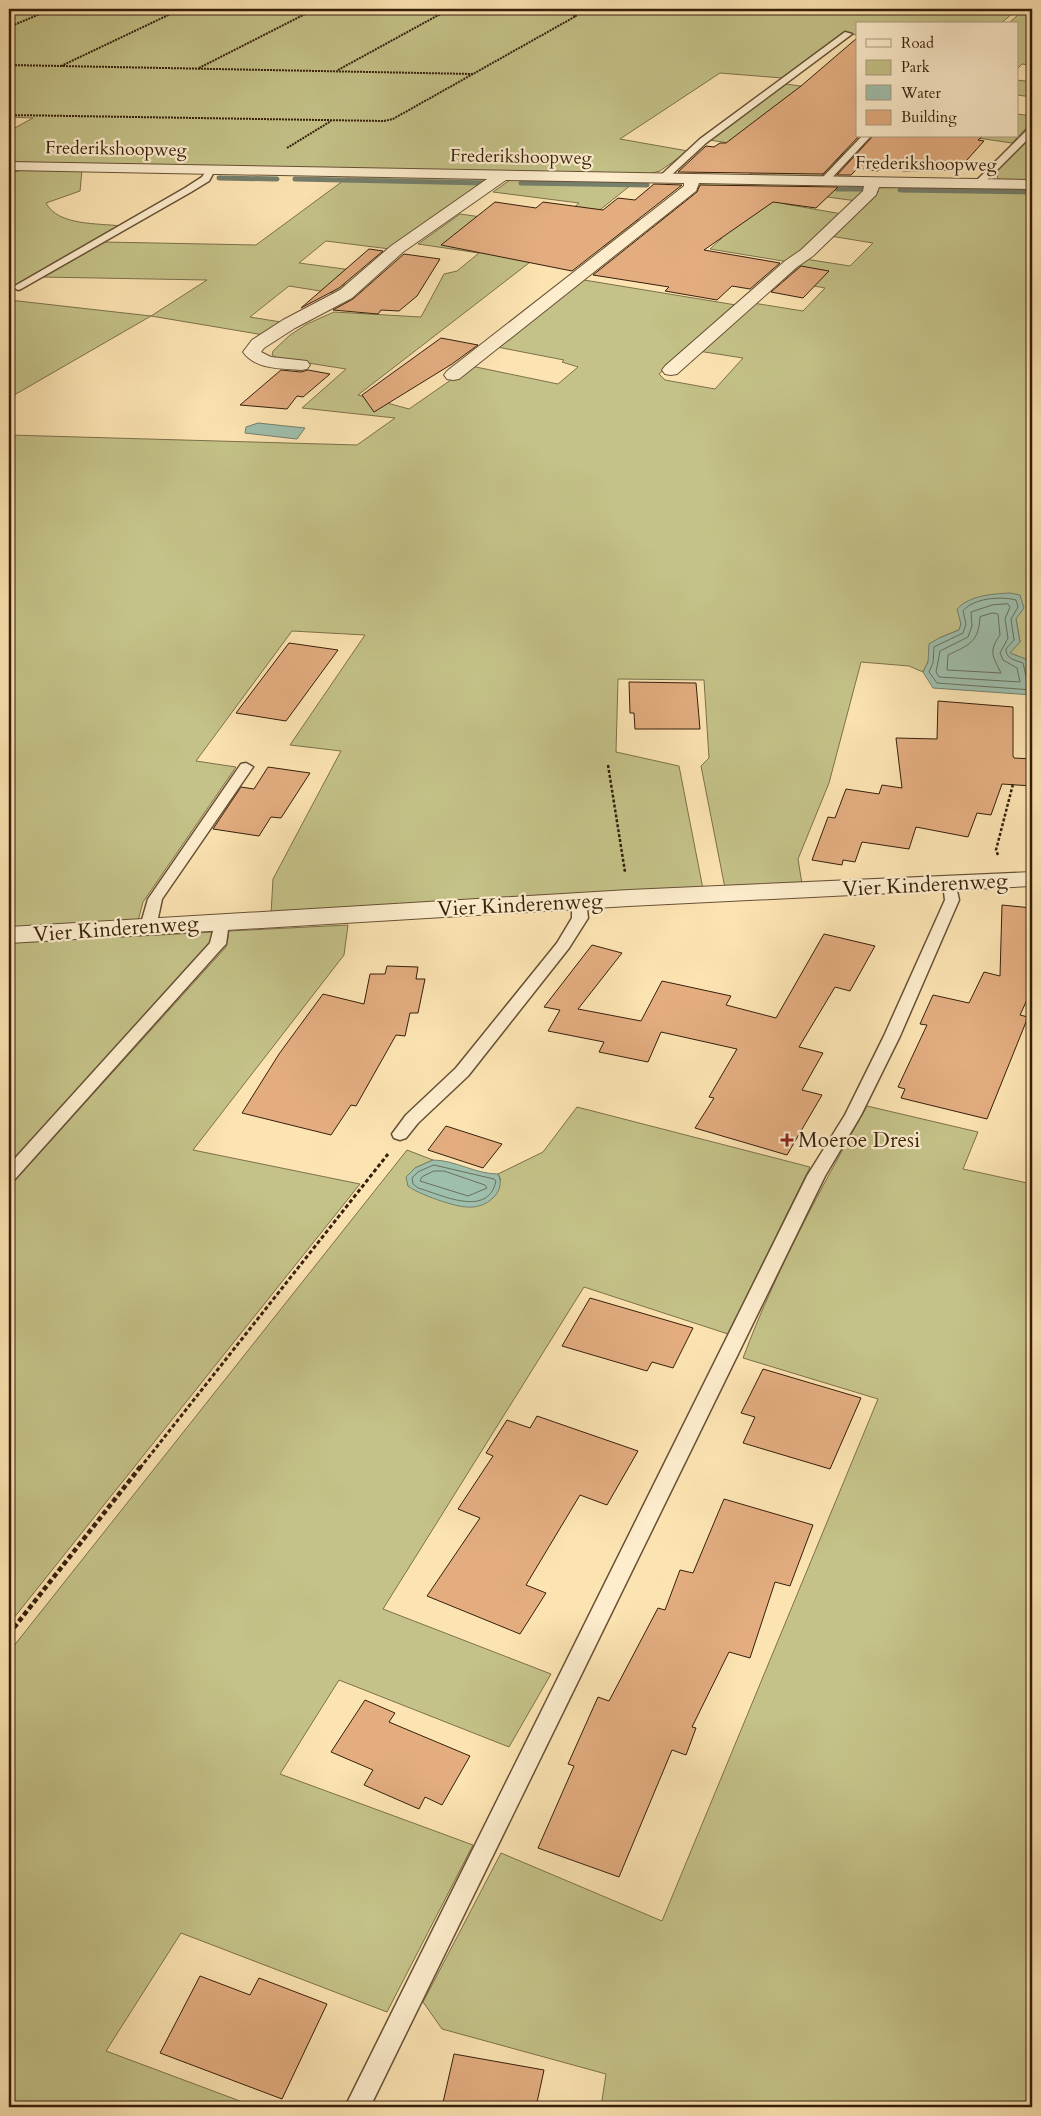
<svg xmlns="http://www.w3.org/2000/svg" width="1041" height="2116" viewBox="0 0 1041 2116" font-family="Cardo,serif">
	<rect width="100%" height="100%" fill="#fce4b2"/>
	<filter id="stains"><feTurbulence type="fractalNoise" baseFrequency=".004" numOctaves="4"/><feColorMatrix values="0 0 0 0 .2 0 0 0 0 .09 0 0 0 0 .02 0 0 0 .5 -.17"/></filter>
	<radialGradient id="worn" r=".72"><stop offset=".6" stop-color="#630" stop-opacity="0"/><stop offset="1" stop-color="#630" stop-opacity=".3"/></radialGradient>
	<g fill="#c4c288" stroke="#7d704a">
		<path d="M9,9H1032V65L1022,64L1017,69V24H1008L1019,14L1013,13L1000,24H857V35L843,33L782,78L720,73L620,139L688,151L660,171L648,174L9,162V131L33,118L9,117Z"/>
		<path d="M1017,80L1032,82V97L1017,95Z"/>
		<path d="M786,84L857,94V107L829,103L816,114L857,120V136L799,128L780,145L844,154L824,171L821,178L748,176L776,150L709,140Z"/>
		<path d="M1017,114L1032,116V122L1012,143L964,136H1017Z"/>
		<path d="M1032,134V182H1007L998,179L996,170Z"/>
		<path d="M22,170H82L80,191L46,203C58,226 98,223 121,226L9,289V180L15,172Z"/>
		<path d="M351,175L490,178L398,250L326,241L299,263L352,270L339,294L289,286L250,317L287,323L270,336L151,316L9,398V300L151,316L207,280L41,277L104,242L256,245Z"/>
		<path d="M510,180L636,181L596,213L644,221L610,247L560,239L358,395L409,409L471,366L558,384L578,367L562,362L564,360L497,347L584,280L736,305L659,374L665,380L715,389L743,358L698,351L753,303L803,311L825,288L780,280L805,259L850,266L873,243L830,236L878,192V186L891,185L1032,188V688L1028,660L1009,653L1020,642L1016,619L958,609L961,624L959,630L939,638L923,672L909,666L861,662L829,783L798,859L802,884L725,888L701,766L709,758L704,680L618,679L616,752L679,766L703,889L271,914L273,879L341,751L290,745L365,635L292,631L196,761L236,767L143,902L138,921L9,928V435L357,445L395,418L302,408L346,369L277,358L272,355L273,351L290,335L307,324L334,312L421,317L444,274L457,271L479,253L418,244L460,214L552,227L579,203L493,192Z"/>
		<path d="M701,182L868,186L857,201L797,193L785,204L842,214L789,262L710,249L722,238L654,227L669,214L738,225L780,190L695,188L697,184Z"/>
		<path d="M348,925L344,955L193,1150L360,1184L9,1624V1187L226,947L229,931Z"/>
		<path d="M215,932L211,943L9,1165V943Z"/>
		<path d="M867,1106L978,1132L963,1169L1032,1184V2107H601L606,2074L442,2029L423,2002L501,1853L662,1921L878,1399L743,1358C776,1270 821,1188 867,1106Z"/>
		<path d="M577,1107L810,1167L728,1334L584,1287L383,1609L551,1674L509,1747L339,1680L280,1774L473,1845L387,2012L181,1933L106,2051L256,2107H9V1652L407,1150L433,1160L415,1168L407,1177L408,1186L501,1180L498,1174L543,1152Z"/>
	</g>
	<g fill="#9fbfad" stroke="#757f6c">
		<path d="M258,423L305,428L297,439L245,433L246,427Z"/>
		<path d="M1010,593L1020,595L1024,608L1016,619L1020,642L1010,653L1028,660L1032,695L933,688L923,672L928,662L929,644L939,638L959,630L961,624L957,609C970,595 993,594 1010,593Z"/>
		<path d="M433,1160C455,1160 475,1174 498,1174C507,1192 486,1209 467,1207C455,1207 418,1194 408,1186L406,1177L415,1168Z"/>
	</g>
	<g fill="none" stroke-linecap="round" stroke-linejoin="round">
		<g stroke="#6a6f5c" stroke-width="1">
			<path d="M1008,604L1010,607L1005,619L1008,638L1000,653L1003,660L1017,668L1020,682L939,677L936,672L940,651L968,637L972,626L971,612L992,605Z"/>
			<path d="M993,613L998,614L1000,635C988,652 993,656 1001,673L947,670L948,655C969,645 979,642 980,617Z"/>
			<path d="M1032,679L1026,676L1023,663C1015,660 1006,659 1006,649L1014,640L1011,619L1018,607L1016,600C1001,596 973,598 963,611L966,624L963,633L934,647L933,663L929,672L937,683L1032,690"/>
			<path d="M434,1165L494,1179L496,1181C488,1219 440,1194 418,1188L413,1184L412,1178L418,1172Z"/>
			<path d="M434,1171H444L485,1185L487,1188L468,1196L420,1181L422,1177Z"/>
		</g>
		<g stroke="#757f6c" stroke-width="5">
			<path d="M219,178L277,179"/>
			<path d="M295,179L485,183"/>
			<path d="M521,183L647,185"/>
			<path d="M837,189H864"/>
			<path d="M900,190L1032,192"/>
		</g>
	</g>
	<g fill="#e3ad80" stroke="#361f0b">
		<path d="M857,38V136H859L823,174L678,172L706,146L714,147L720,143H726L801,86Z"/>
		<path d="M873,136H983L978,140L984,141L958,170L904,171L882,167L878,171L858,168L851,175H837Z"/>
		<path d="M654,184L682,185L572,271L441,245L495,202L536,208L543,202L603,210L618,198L635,200Z"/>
		<path d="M700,185L838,187L816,208L773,202L704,250L780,263L750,289L732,286L717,300L665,291L669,287L593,275L697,192Z"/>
		<path d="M369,249L383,251L339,288L301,308Z"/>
		<path d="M404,254L440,259L417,296L399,311L381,310L378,314L333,310L353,299Z"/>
		<path d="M801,266L829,271L803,298L771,292Z"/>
		<path d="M441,338L478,345L452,364L374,412L362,395Z"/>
		<path d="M281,370L301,372L308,370L330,374L303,397L297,396L287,409L240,405Z"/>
		<path d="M289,643L338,650L286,721L236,713Z"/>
		<path d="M629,682L696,683L700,729H635L634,713H630Z"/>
		<path d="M938,701L1013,707V756L1014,758L1032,759V786L1002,784L991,815L977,813L968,837L916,827L909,849L862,842L855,862L843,860L842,865L812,860L828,817L835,818L846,789L879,794L882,785L902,788L896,738L937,739Z"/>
		<path d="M268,767L310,773L281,818L271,817L259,836L213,829L241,787L254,789Z"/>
		<path d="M1002,905L1032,908V989L1020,1015L1028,1017L987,1119L901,1098L905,1089L898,1087L927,1025L920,1024L933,995L969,1003L984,972L1000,976Z"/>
		<path d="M824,934L875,946L850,991L835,987L799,1047L823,1053L802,1090L822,1095L787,1155L695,1128L714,1098L709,1097L737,1049L661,1032L648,1062L599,1052L604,1042L548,1031L560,1010L544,1007L592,945L622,953L578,1009L641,1021L662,981L731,996L726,1005L776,1018Z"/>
		<path d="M387,966L418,967L416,979H425L418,1013H410L405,1036L396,1035L356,1106L351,1105L331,1135L242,1113L279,1054L323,994L364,1004L370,974H385Z"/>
		<path d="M446,1126L502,1144L483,1168L428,1150Z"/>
		<path d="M590,1298L693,1328L673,1368L652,1362L647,1371L562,1346Z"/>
		<path d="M763,1369L861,1398L830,1469L743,1443L755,1417L741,1413Z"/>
		<path d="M537,1416L638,1451L607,1505L580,1495L526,1585L546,1593L520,1634L427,1596L480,1518L458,1509L493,1456L486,1453L507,1420L530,1428Z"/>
		<path d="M724,1499L813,1525L790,1586L775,1582L750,1658L729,1652L692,1727L696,1728L686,1755L672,1750L619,1877L538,1848L574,1766L568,1764L598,1697L609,1701L658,1608L665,1610L680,1570L693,1573Z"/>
		<path d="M365,1700L395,1713L389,1722L470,1756L442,1805L425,1797L419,1809L364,1785L373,1770L331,1752Z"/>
		<path d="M200,1976L250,1995L259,1978L327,2004L282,2099L160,2053Z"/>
		<path d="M454,2054L544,2070L536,2107H442Z"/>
	</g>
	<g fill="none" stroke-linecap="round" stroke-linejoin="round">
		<defs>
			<g id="service">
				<path d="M845,32L852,34L706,143L666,180H660V176L700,139Z"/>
				<path d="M1029,128H1032V135L982,185H976V181Z"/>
				<path d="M862,136H871L828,182H822V178Z"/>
				<path d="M211,167L215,170L209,181L191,192L21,289L18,290L13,287L185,188L202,177L208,168Z"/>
				<path d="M246,763L253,767L162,899L156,927L153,930H143L140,927L148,899L241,764Z"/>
				<path d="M950,880L955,881L959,900L900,1036L861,1115L825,1176L370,2107H345L807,1176L845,1115L884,1036L945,900L943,884L945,881Z"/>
				<path d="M579,898L584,899L586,902L588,918L569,948L468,1076L418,1123L406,1138L400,1140L394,1138L392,1134L406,1115L456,1068L557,943L572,918V902L574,899Z"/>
				<path d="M221,917L226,919L229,922L226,944L223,947L15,1179L9,1181V1165L210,943L216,919Z"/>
			</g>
			<g id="minor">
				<path d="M9,162L1032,180V189L879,187L876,195L813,256L797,267L677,374L671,375L665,374L662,370L665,366L785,261L801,250L863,191L864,186L699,183L696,191L459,379L453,380L447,379L444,375L447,371L684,186V183L506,180L403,252L352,298L295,328L264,348L261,352L271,357L307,361L310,365L307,369L301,370C281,368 256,370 243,352L252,340L283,320L340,290L391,246L487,179L9,170Z"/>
				<path d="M1032,872V886L629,906L9,943V927L629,890Z"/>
			</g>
		</defs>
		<use href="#service" stroke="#685035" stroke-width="3"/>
		<use href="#minor" stroke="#685035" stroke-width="2"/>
		<g stroke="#361f0b" stroke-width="2" stroke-dasharray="2 1" stroke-linecap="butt">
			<path d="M9,27L52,9"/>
			<path d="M9,65L473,74"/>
			<path d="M61,66L181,9"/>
			<path d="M199,68L313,10"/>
			<path d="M338,70L444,12"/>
			<path d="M9,115L384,121L393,119L576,16L570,13L216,9"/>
			<path d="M287,148L331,121"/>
		</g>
		<g stroke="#361f0b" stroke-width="2.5" stroke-dasharray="3 2" stroke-linecap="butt">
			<path d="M608,765L625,872"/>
			<path d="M998,855L996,850L1013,784"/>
		</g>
		<path stroke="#361f0b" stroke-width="3" stroke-dasharray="4 2.5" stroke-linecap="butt" d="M140,1468L388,1154"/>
		<path stroke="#361f0b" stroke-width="4.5" stroke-dasharray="5 3" stroke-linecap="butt" d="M9,1634L141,1466"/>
		<use href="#service" fill="#fdedcd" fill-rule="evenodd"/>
		<use href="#minor" fill="#fdedcd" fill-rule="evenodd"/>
	</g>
	<path fill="#8f2418" stroke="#fdedcd" stroke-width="2" d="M784.5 1132.5h5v5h5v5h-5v5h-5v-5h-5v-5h5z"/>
	<g text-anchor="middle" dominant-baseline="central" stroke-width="4.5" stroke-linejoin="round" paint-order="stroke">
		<g font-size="18" fill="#361f0b" stroke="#fdedcd">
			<text transform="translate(116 149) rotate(1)">Frederikshoopweg</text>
			<text transform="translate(521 157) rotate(1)">Frederikshoopweg</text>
			<text transform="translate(926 164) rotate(1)">Frederikshoopweg</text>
		</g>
		<g font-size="21" fill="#361f0b" stroke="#fdedcd">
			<text transform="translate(925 885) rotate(-3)">Vier Kinderenweg</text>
			<text transform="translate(520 905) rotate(-3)">Vier Kinderenweg</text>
			<text transform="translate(116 929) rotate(-4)">Vier Kinderenweg</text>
		</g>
		<g font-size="21" fill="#361f0b" stroke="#fdedcd" text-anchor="start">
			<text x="798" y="1140">Moeroe Dresi</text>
		</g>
	</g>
	<rect width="1041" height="2116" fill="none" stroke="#fce4b2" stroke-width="30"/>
	<rect x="10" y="10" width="1021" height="2096" fill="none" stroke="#361f0b" stroke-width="2.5"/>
	<rect x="15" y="15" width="1011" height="2086" fill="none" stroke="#361f0b"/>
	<rect x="856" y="22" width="162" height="115" fill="#fdedcd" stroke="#ad9b7f"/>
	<rect x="866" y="39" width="25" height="8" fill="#fdedcd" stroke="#ad9b7f"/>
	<text x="901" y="48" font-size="15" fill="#361f0b">Road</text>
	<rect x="866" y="60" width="25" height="15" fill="#c4c288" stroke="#ad9b7f"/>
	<text x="901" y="72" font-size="15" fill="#361f0b">Park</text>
	<rect x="866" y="85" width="25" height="15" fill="#9fbfad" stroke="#ad9b7f"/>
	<text x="901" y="98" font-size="15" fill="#361f0b">Water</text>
	<rect x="866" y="110" width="25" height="15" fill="#e3ad80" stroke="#ad9b7f"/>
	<text x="901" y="122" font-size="15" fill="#361f0b">Building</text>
	<rect width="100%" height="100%" filter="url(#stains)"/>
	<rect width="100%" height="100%" fill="url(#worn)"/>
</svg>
